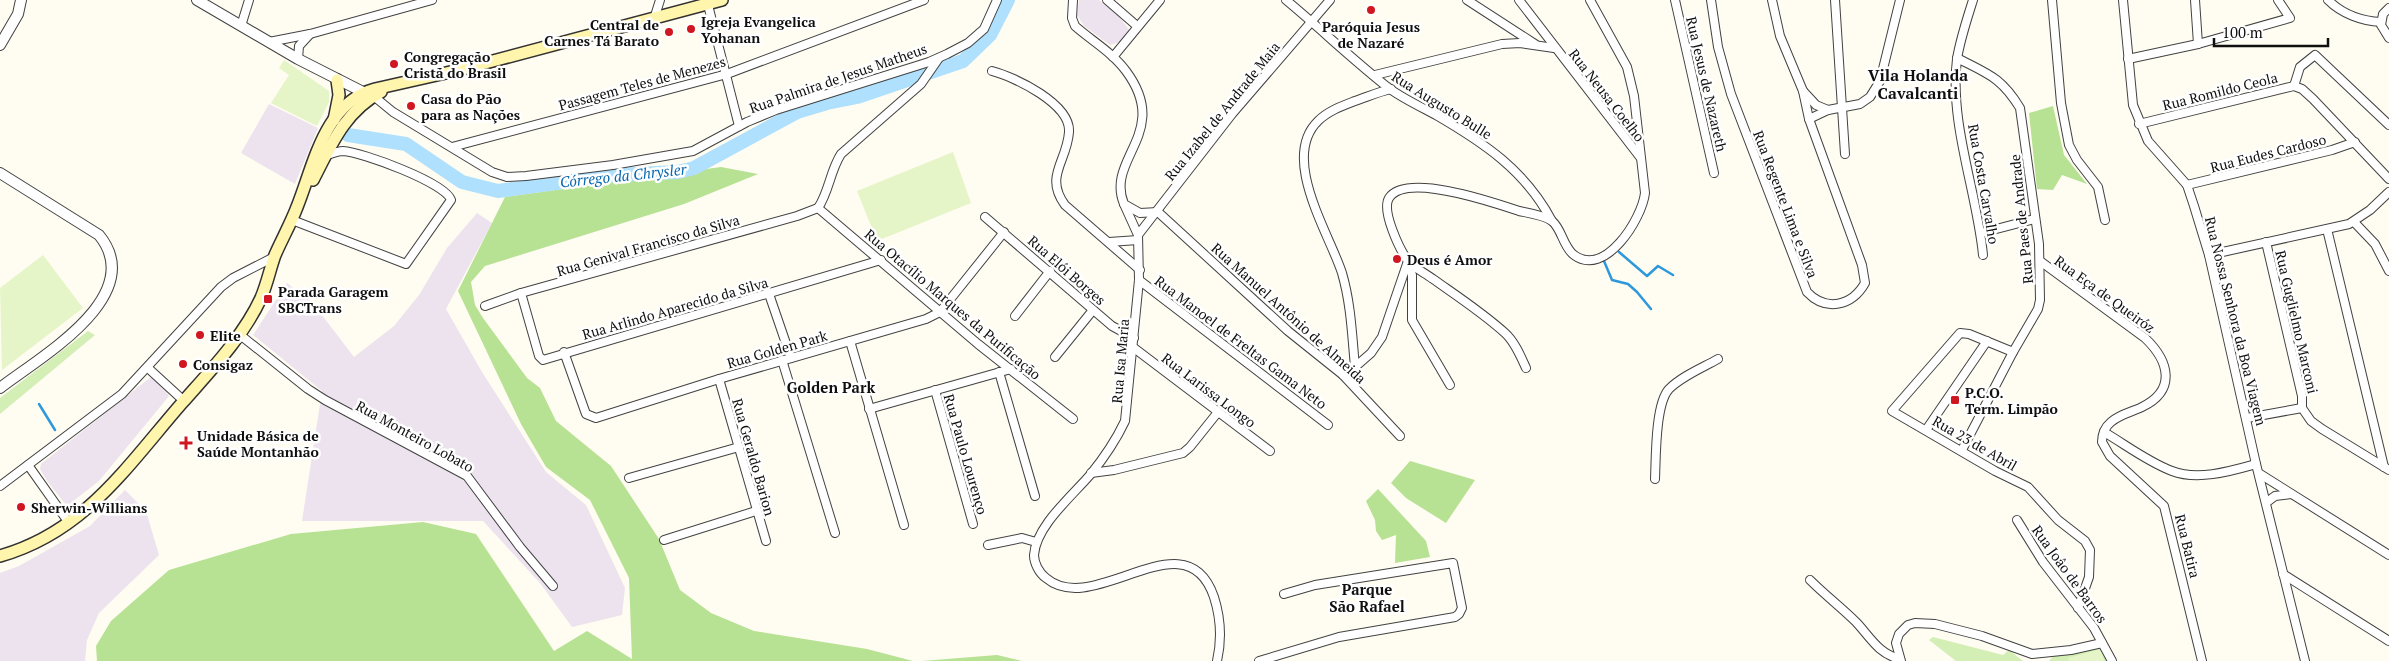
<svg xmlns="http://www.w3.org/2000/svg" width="2389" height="661" viewBox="0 0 2389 661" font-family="'PT Serif',serif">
	<rect width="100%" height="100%" fill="#fffcf1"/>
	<g fill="#ede3ee">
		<path d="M1079,0H1099L1118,15L1130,31L1120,42L1110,45L1084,26L1077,15Z"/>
		<path d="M269,104L318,128L295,184L241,153Z"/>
		<path d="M477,213L492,223L446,309L482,372L546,472L586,505L625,588L622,615L572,627L540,583L483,521H302L322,391L253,335L287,283L312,302L354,357L394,326L419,295L447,248Z"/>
		<path d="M151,377L162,385L169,396L99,481L67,506L47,481L40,469L41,464Z"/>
		<path d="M125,490L146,511L159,555L99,613L87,640L85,661H0V573L19,566L90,526Z"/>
	</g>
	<g fill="#d3efb5">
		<path d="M88,331L95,335L0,414V398Z"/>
		<path d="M1933,637L2003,655L2009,650L2023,661H1956L1929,640Z"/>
		<path d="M2102,647L2108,661H2049L2054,655Z"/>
	</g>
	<g fill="#b7e193">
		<path d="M2053,106L2064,155L2087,184L2062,175L2053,190L2037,189L2029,113Z"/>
		<path d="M721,167L758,174L684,204L485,266L471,282L475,305L483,318L527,378L540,388L556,421L611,466L659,539L680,590L711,613L754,631L867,649L913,661H97L96,646L111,621L169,570L291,534L423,522L476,534L554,651L587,631L632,659L629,578L590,500L546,467L521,424L458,291L505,197Z"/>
		<path d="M1410,461L1475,480L1446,523L1406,498L1391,483Z"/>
		<path d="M1378,489L1426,541L1430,557L1395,563L1396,535L1382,540L1376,531L1375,520L1366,501Z"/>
		<path d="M997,655L1022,661H922Z"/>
	</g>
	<g fill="#e6f5c8">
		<path d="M284,60L329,91V102L317,126L271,103L289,75L279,68Z"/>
		<path d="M953,152L971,203L877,241L857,191Z"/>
		<path d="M43,255L83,308L2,370L0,288Z"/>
		<path d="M2101,649L2104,661H2069L2068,658Z"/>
	</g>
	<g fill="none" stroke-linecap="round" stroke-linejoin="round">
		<g stroke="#2e98dc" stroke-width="2.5">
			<path d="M1619,252L1647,276L1658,266L1673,275"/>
			<path d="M1604,261L1612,280L1628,284L1637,292L1651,309"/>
			<path d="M39,404L55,430"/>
		</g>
		<path stroke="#afe0fd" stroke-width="14" d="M348,135L406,144L462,182L498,191L614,175L678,172L694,168L797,112L827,103L857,97L963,61L990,35L1008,0"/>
		<defs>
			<g id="minor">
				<path d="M1073,0L1072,18L1075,26C1092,41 1113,53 1126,71C1172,133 1105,158 1124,204L1140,213L1158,212L1288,331L1343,375L1400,436"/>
				<path d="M1107,0L1137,26"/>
				<path d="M1286,0C1321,29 1354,61 1390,89C1404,99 1421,107 1436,115C1484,143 1525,170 1552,221"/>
				<path d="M1467,0L1535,44"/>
				<path d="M1519,0L1640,157"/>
				<path d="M1675,0L1714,173"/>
				<path d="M1711,0L1718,47L1731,94L1807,292C1826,312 1852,306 1865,283L1862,265L1809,119L1803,91L1780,36L1772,0"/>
				<path d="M1835,0L1845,154"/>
				<path d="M1973,0C1967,19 1960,40 1957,59C1949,123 1977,192 1983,255"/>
				<path d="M2052,0L2061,103L2069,145L2077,160L2098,187L2105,220"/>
				<path d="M2123,0L2133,105L2148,141L2187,185L2194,206L2209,255L2256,464L2305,661"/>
				<path d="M2195,0L2198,44"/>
				<path d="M2328,0C2342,14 2362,21 2381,22"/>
				<path d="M708,5L739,126"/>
				<path d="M2389,8L2383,14L2381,25L2389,38"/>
				<path d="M654,19L660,0"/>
				<path d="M241,26L249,0"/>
				<path d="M269,42L310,34L432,0"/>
				<path d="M1113,57L1160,0"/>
				<path d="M1957,58C1988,74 2001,77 2020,108L2039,244L2040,300L2038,309L2013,352L1962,450"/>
				<path d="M298,59L299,46L310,34"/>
				<path d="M2128,59L2198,44L2290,18L2278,0"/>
				<path d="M992,71C1015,77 1071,104 1069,132C1067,162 1044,176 1065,205L1140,270"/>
				<path d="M1375,75L1502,44L1520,43L1554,48"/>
				<path d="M2294,86L2300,67L2315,55L2389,125"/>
				<path d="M1803,91L1816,105L1828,110"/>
				<path d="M371,94L393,112L492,172L507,177L526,176L613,165L693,151L747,122L776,110L929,62L947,54L968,43L984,29L997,0"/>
				<path d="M1809,119L1828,110L1860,104L1870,97L1880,81L1900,0"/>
				<path d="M2139,124L2294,86L2302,89L2313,99L2389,179"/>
				<path d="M452,147L727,74L924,0"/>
				<path d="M2187,185L2332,150L2355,142"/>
				<path d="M1124,204L1138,235"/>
				<path d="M818,208L978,344L1073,419"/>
				<path d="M818,208C829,192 830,171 841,154L921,84L939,58"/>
				<path d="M985,217L1112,326L1134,338"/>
				<path d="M292,220L406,264L451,200C446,183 362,152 343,151C337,151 331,154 325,156"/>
				<path d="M2354,222L2375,244L2389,271"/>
				<path d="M2327,229L2384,467"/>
				<path d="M1981,233L2034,219"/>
				<path d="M1109,242L1138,240"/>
				<path d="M2266,242L2302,396V408"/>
				<path d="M2209,255L2349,224L2370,210L2389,192"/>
				<path d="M1408,261L1412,275V320L1450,385"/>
				<path d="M2040,261L2145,338C2169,361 2177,390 2142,407C2132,412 2120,414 2111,422C2105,427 2102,435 2102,442L2110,456L2164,506L2202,661"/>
				<path d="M1139,280L1328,425"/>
				<path d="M521,293L539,356L543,360L881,260"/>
				<path d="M769,294L791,358"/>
				<path d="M485,306L521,293L797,216L818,208"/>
				<path d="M1015,316L1050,271"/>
				<path d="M239,334L308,389L325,400L467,476L520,547L553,586"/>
				<path d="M850,341L904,525"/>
				<path d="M1134,348L1270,451"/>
				<path d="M564,352L586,414L596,418L719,379L926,319L940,312L1004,232"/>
				<path d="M2013,352L1969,334L1960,333L1892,411L1995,471L2028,487L2058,520L2085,541L2090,550L2089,577L2078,608"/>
				<path d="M1055,357L1093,310"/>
				<path d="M782,360L835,533"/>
				<path d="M1355,367L1371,353L1382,337L1408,261"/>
				<path d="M148,368L184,401"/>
				<path d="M1526,368C1521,357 1515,342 1505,333C1483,313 1457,296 1433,279C1425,273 1414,268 1408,261C1400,250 1381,211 1389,198C1406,172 1495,203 1519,211C1528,213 1544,215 1552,221C1562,229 1563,247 1574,255C1605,278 1642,219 1645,193L1634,96L1627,67L1590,0"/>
				<path d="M999,372L1035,496"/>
				<path d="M1343,375L1355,367C1352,335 1351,304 1342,273C1329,233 1280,158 1318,121C1328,111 1342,106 1355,101C1367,97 1378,92 1391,89"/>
				<path d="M719,379L766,541"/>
				<path d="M935,390L973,524"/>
				<path d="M869,409L1011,369"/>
				<path d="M2247,418L2302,408L2311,421L2322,429L2389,470"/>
				<path d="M1926,430L1987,341"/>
				<path d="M2104,432C2126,445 2148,462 2172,471C2198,481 2231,471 2256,464"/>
				<path d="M28,465L69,523"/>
				<path d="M1091,473L1114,470L1183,453L1190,447L1218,412"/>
				<path d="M2260,474L2389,555"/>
				<path d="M629,478L739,447"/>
				<path d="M1655,479C1656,459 1655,404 1669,389C1682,376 1702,368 1718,359"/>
				<path d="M0,486L122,394L221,287L233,278L274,257"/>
				<path d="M2267,502L2275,496L2291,494"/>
				<path d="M2017,520L2043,562L2094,628L2112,661"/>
				<path d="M664,540L756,511"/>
				<path d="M988,545L1022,538L1036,542"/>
				<path d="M2283,574L2389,641"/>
				<path d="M1810,580C1825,595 1842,608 1856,622C1871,638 1878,653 1899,659"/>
				<path d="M1217,661C1222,639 1221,619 1214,597C1186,514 1094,619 1046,578C1039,573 1034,563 1034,555C1036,526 1072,496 1090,475C1104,458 1116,440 1125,421L1139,280L1138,235L1232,114L1330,0"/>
				<path d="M1259,661L1339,637L1455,617L1459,614L1462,608L1453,563L1315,585L1284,594"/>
				<path d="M1901,661L1896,643L1899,634L1908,625L1915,623L1935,624L1982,636L2032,654L2071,650L2102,643"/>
			</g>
			<g id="tertiary">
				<path d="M197,0L298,59L363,92"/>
				<path d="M0,45L18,14L21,0"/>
				<path d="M0,173L99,235C149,296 40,357 0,388"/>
			</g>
			<g id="secondary">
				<path d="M334,120L339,95L337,80"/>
				<path d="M313,180C331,145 345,111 381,92"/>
				<path d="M0,556C85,532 127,466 182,403C210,371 243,337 261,298C267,284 270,269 275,255C282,239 291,223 297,207C314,165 324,103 375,89L459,70L722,0"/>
			</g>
		</defs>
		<use href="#minor" stroke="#424242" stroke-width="10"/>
		<use href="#tertiary" stroke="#424242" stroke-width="12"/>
		<use href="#secondary" stroke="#313131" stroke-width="14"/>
		<use href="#minor" stroke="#fff" stroke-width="8"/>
		<use href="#tertiary" stroke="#fff" stroke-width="10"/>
		<use href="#secondary" stroke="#fff5ac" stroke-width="11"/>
	</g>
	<g fill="#d01620" stroke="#fff" stroke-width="2">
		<circle cx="1371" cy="10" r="5"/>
		<circle cx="691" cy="29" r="5"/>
		<circle cx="669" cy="32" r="5"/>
		<circle cx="394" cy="64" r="5"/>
		<circle cx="411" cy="106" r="5"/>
		<circle cx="1397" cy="259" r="5"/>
		<rect x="263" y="294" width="10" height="10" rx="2.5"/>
		<circle cx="200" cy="335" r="5"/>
		<circle cx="183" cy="364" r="5"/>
		<rect x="1950" y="395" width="10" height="10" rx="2.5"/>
		<path d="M183.5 435.5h5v5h5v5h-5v5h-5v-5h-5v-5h5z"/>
		<circle cx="21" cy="507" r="5"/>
	</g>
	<g text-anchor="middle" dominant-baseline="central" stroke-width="5" stroke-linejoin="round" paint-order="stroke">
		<g font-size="14" font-weight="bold" fill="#0f0f0f" stroke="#fff" text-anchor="start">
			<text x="701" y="21">Igreja Evangelica<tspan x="701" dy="16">Yohanan</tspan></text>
			<text x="659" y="24" text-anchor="end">Central de<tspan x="659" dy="16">Carnes Tá Barato</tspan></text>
			<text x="1371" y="26" text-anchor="middle">Paróquia Jesus<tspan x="1371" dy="16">de Nazaré</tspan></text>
			<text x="404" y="56">Congregação<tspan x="404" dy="16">Cristã do Brasil</tspan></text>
			<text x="421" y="98">Casa do Pão<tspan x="421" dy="16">para as Nações</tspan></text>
			<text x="1407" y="259">Deus é Amor</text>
			<text x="278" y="291">Parada Garagem<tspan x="278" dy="16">SBCTrans</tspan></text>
			<text x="210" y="335">Elite</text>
			<text x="193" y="364">Consigaz</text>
			<text x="1965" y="392">P.C.O.<tspan x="1965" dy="16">Term. Limpão</tspan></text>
			<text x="197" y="435">Unidade Básica de<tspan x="197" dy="16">Saúde Montanhão</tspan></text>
			<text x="31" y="507">Sherwin-Willians</text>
		</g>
		<g font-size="14" fill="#0f0f0f" stroke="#fff">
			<text transform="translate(838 78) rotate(-19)">Rua Palmira de Jesus Matheus</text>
			<text transform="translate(642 83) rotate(-15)">Passagem Teles de Menezes</text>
			<text transform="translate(1707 84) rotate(77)">Rua Jesus de Nazareth</text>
			<text transform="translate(2220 91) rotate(-14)">Rua Romildo Ceola</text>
			<text transform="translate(1607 95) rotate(52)">Rua Neusa Coelho</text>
			<text transform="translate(1442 105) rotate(32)">Rua Augusto Bulle</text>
			<text transform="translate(1222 111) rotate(-51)">Rua Izabel de Andrade Maia</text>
			<text transform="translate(2268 153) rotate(-14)">Rua Eudes Cardoso</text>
			<text transform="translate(1984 184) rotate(80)">Rua Costa Carvalho</text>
			<text transform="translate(1786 204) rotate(69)">Rua Regente Lima e Silva</text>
			<text transform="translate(2021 219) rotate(-96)">Rua Paes de Andrade</text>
			<text transform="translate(648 245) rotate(-16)">Rua Genival Francisco da Silva</text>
			<text transform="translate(1067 270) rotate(41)">Rua Elói Borges</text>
			<text transform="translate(2105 294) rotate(36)">Rua Eça de Queiróz</text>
			<text transform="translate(953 304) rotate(40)">Rua Otacílio Marques da Purificação</text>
			<text transform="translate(675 308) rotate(-16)">Rua Arlindo Aparecido da Silva</text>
			<text transform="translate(1289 313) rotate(42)">Rua Manuel Antônio de Almeida</text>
			<text transform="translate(2236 321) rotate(76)">Rua Nossa Senhora da Boa Viagem</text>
			<text transform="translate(2297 322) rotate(77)">Rua Guglielmo Marconi</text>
			<text transform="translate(1241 342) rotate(37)">Rua Manoel de Freltas Gama Neto</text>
			<text transform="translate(777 349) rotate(-16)">Rua Golden Park</text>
			<text transform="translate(1120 361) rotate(-85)">Rua Isa Maria</text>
			<text transform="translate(1209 390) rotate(37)">Rua Larissa Longo</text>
			<text transform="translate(415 436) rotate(29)">Rua Monteiro Lobato</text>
			<text transform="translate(1975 443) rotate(30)">Rua 23 de Abril</text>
			<text transform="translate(966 454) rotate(74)">Rua Paulo Lourenço</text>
			<text transform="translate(754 457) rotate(74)">Rua Geraldo Barion</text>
			<text transform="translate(2188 546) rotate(76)">Rua Batira</text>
			<text transform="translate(2070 574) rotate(54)">Rua Joâo de Barros</text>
		</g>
		<g font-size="15" font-style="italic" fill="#0968b0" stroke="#fff">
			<text transform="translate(623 175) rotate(-6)">Córrego da Chrysler</text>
		</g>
		<g font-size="15" font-weight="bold" fill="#0f0f0f" stroke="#fff">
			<text x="831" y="387">Golden Park</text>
			<text x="1367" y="589">Parque<tspan x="1367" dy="17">São Rafael</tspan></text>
		</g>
		<g font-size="16" font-weight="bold" fill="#0f0f0f" stroke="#fff">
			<text x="1918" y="75">Vila Holanda<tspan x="1918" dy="18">Cavalcanti</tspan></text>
		</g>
	</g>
	<path d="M2214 38v8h114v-8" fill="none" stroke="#0f0f0f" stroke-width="2.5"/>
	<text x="2222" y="38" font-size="15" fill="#0f0f0f" stroke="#ffffff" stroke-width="4" paint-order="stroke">100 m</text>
</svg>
